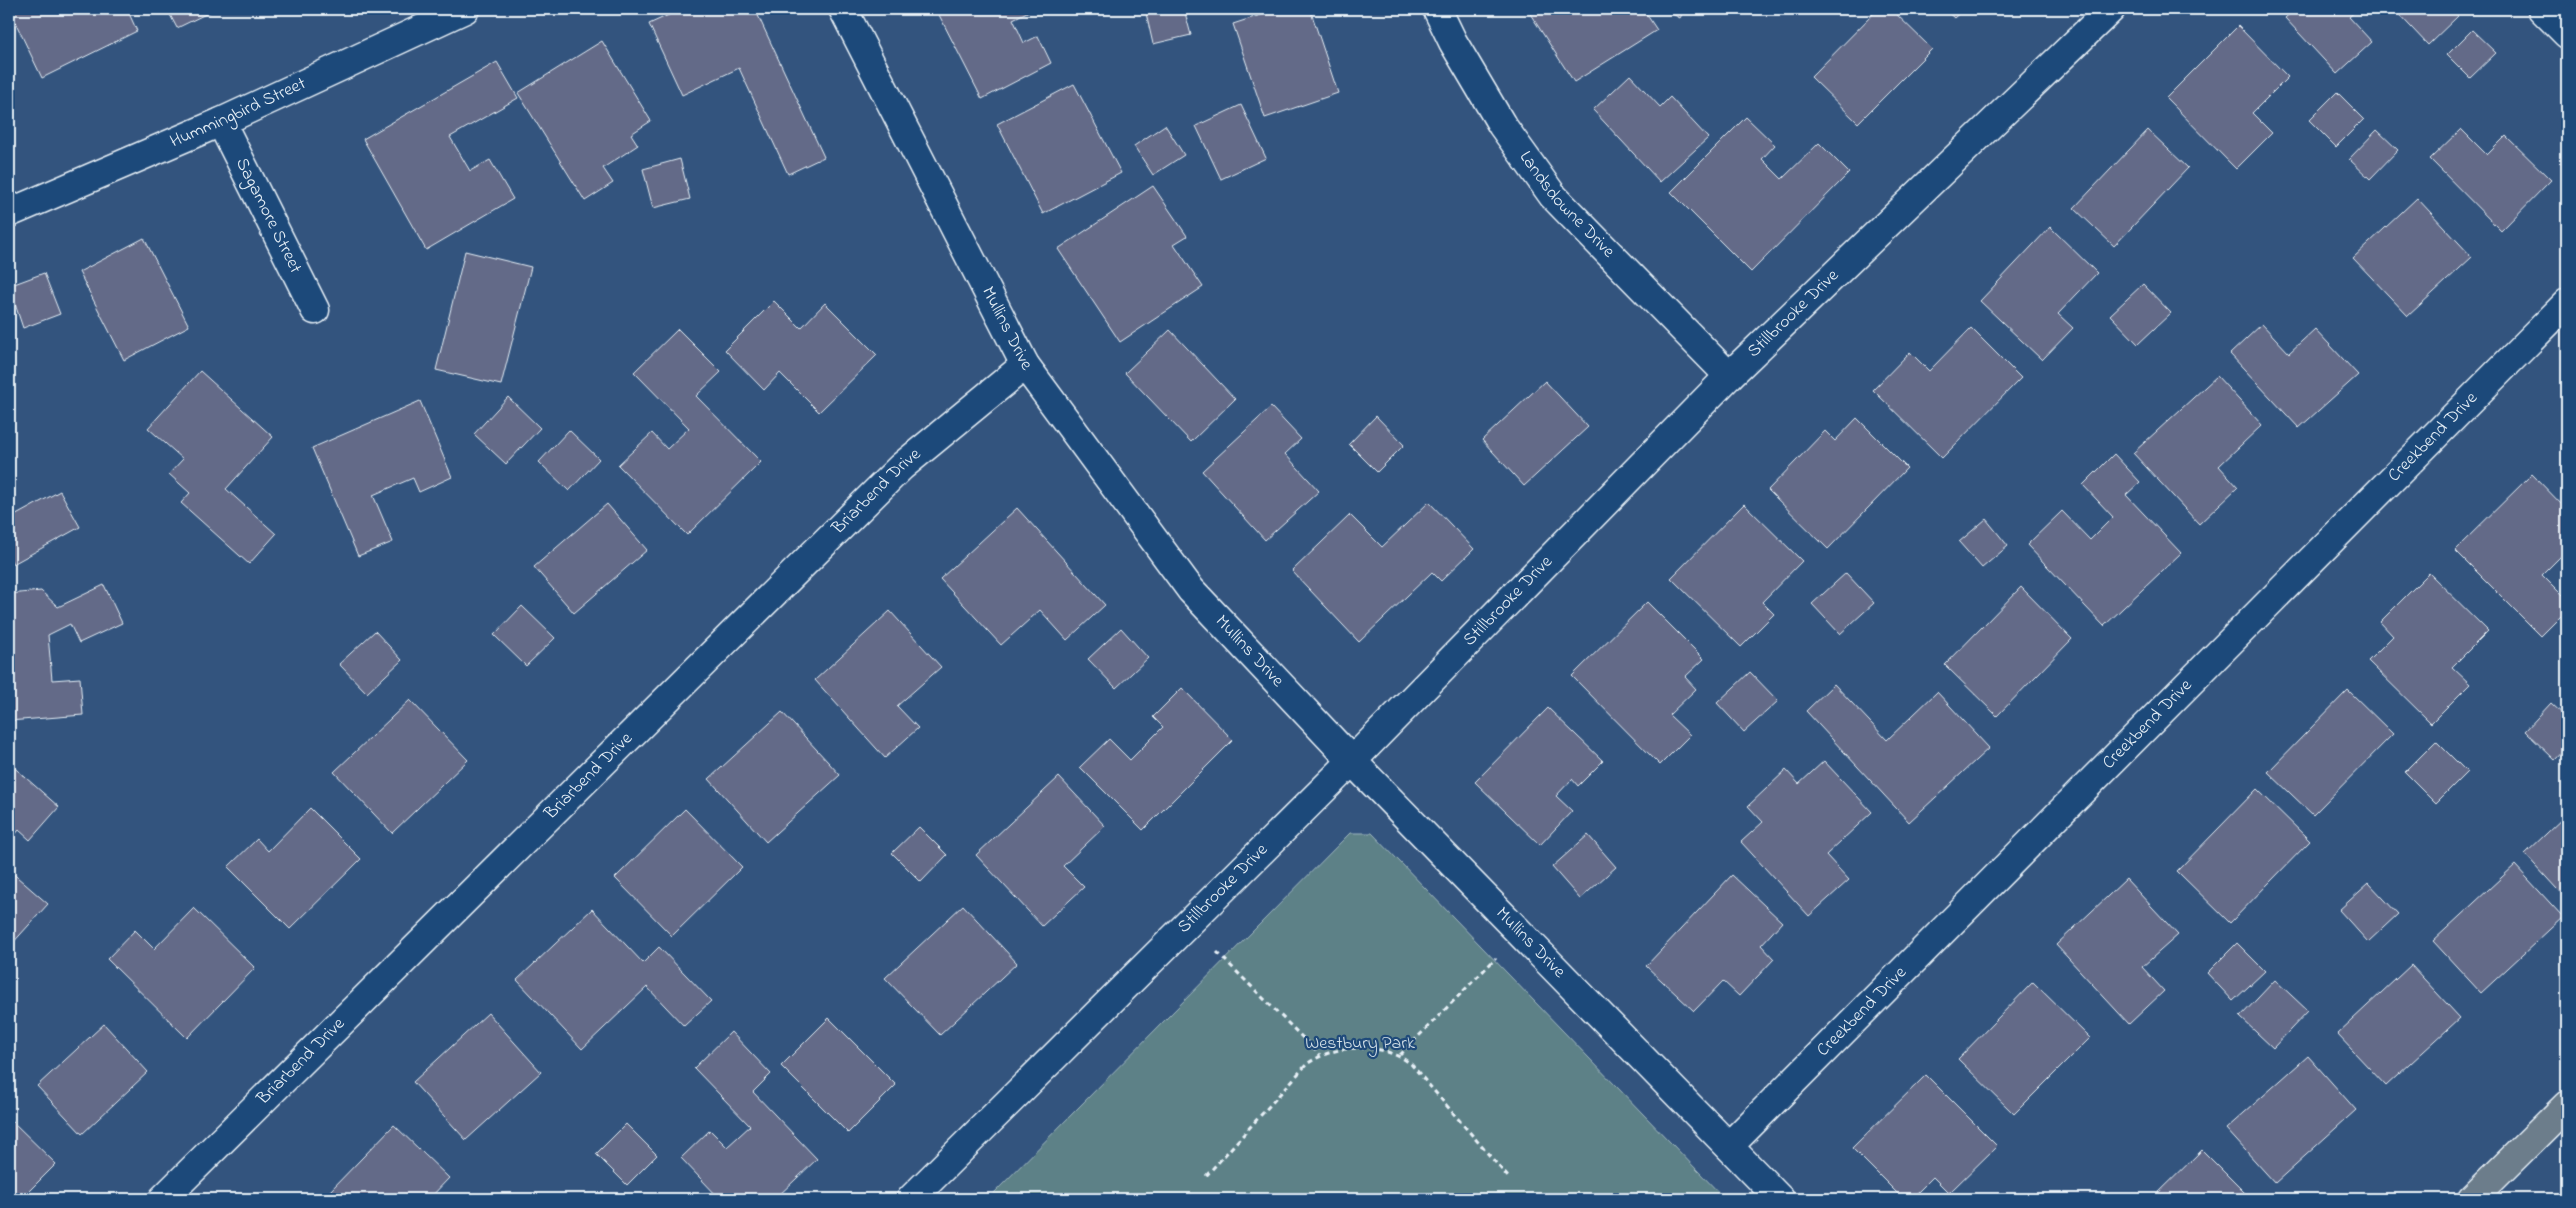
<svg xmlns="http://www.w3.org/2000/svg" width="2576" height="1208" viewBox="0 0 2576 1208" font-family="'Indie Flower',sans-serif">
	<rect width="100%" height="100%" fill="#33547e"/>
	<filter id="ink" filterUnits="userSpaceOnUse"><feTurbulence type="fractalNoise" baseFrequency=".02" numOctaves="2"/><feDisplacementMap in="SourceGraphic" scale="10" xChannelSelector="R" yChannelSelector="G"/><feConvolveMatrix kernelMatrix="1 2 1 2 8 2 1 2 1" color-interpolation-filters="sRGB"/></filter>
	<g filter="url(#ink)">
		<path fill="#5d8187" stroke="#a2b9c0" d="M1350,833H1372L1725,1199H988Z"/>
		<g fill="#636a88" stroke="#e8f1f8">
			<path d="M9,9H127L137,31L42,78Z"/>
			<path d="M167,9H216L177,28Z"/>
			<path d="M682,9H755L824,157L788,174L739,68L682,95L649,24Z"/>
			<path d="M936,9H1033L1013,19L1024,43L1038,36L1051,63L982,99Z"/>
			<path d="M1145,9H1184L1191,35L1153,44Z"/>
			<path d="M1279,9H1310L1338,93L1265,118L1233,24Z"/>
			<path d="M1527,9H1643L1657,30L1574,82Z"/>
			<path d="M1663,9H1685L1680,18Z"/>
			<path d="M1878,9H1891L1932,49L1858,123L1811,77Z"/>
			<path d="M1944,9H1964L1954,18Z"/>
			<path d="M2295,9H2358L2349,17L2372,42L2337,74L2285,18Z"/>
			<path d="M2394,9H2452L2458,16L2428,45Z"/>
			<path d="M2238,26L2288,77L2252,113L2272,133L2236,169L2166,98Z"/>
			<path d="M2472,30L2496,53L2470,78L2447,55Z"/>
			<path d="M602,41L651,121L631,134L638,145L603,168L613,183L585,201L518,93Z"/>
			<path d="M497,62L518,98L450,137L470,171L490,160L513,199L426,250L363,139Z"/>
			<path d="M1630,75L1660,107L1670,97L1708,138L1660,182L1593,110Z"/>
			<path d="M1074,84L1121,173L1043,214L997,124Z"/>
			<path d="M2337,92L2364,119L2336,147L2309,120Z"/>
			<path d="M1241,105L1266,158L1221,179L1196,126Z"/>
			<path d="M1746,117L1775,145L1762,159L1782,179L1819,143L1849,173L1751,272L1671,192Z"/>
			<path d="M1165,125L1184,155L1153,175L1134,146Z"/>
			<path d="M2461,129L2487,155L2506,136L2551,180L2501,231L2430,159Z"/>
			<path d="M2148,130L2188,168L2114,246L2074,208Z"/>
			<path d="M2377,130L2398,150L2370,179L2349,159Z"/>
			<path d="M680,159L690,199L653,208L643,169Z"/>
			<path d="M1153,186L1187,236L1174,244L1203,287L1120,342L1058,249Z"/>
			<path d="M2417,198L2472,257L2408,316L2353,258Z"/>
			<path d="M2050,227L2097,273L2058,314L2073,328L2042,360L1980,301Z"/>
			<path d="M144,238L189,326L124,360L79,272Z"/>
			<path d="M465,251L531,267L501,385L436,370Z"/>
			<path d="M44,273L60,314L23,328L9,286Z"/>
			<path d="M2143,284L2171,313L2138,344L2110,315Z"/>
			<path d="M774,301L801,328L825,303L877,355L819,412L780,373L764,390L725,350Z"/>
			<path d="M2262,324L2289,353L2315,329L2358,375L2299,428L2230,354Z"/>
			<path d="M1971,328L2021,378L1942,458L1873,390L1910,352L1929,371Z"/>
			<path d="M678,329L721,372L696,396L761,462L687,535L618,465L652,433L667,449L689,428L634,372Z"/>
			<path d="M1170,330L1235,399L1191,442L1125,373Z"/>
			<path d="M200,371L273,437L226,489L276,534L249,564L181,503L190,493L169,474L183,459L148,428Z"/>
			<path d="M2217,376L2262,425L2219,466L2238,487L2199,524L2133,453Z"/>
			<path d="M1545,381L1588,427L1524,486L1482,440Z"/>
			<path d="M508,397L540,428L506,464L474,434Z"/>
			<path d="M420,401L452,477L419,492L413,478L373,495L393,542L358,556L312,448Z"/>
			<path d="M1271,407L1301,439L1285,454L1319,491L1265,540L1202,471Z"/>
			<path d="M1376,416L1404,445L1377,472L1349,444Z"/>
			<path d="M1857,418L1907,468L1828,549L1768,490L1825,431L1835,441Z"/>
			<path d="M569,430L599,459L569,491L539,462Z"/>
			<path d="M2114,454L2140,482L2126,495L2181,553L2104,626L2027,545L2062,511L2090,540L2113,517L2083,485Z"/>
			<path d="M2532,474L2567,510V550L2542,575L2567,600V610L2541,636L2455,550Z"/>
			<path d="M60,491L80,527L13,564L9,556V519Z"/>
			<path d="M1429,502L1474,549L1441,581L1432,572L1359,642L1292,571L1350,515L1382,547Z"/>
			<path d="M607,504L647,550L574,613L534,567Z"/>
			<path d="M1744,504L1802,561L1762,602L1774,614L1741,647L1671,578Z"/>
			<path d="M1017,508L1105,605L1067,640L1040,610L1001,645L940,579Z"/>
			<path d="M1986,519L2008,546L1982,568L1959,542Z"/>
			<path d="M1846,573L1874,603L1840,634L1812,604Z"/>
			<path d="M2429,573L2488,631L2452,667L2470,684L2431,723L2368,661L2393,636L2380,622Z"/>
			<path d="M104,585L122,623L79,643L70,624L48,635L52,680L80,678L83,715L9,721V594L41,591L58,607Z"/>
			<path d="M2021,587L2072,639L1997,716L1945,665Z"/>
			<path d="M1647,602L1704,659L1685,677L1696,689L1669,715L1690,735L1660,765L1572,676Z"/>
			<path d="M522,606L555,638L526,666L494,635Z"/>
			<path d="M890,611L941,667L897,706L918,728L885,758L815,680Z"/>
			<path d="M1121,628L1148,658L1116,688L1088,659Z"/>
			<path d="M375,631L402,660L367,693L339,664Z"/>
			<path d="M1750,672L1778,701L1744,732L1717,703Z"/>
			<path d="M1834,684L1887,740L1937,692L1989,748L1909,822L1806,711Z"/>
			<path d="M1182,688L1233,740L1143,830L1080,767L1109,739L1130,760L1163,727L1153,717Z"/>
			<path d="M2348,690L2393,734L2313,815L2268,772Z"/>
			<path d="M410,700L468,760L392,833L334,772Z"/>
			<path d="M2551,703L2567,718V747L2555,760L2525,731Z"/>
			<path d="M1548,708L1603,761L1578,786L1572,779L1556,796L1572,811L1540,845L1475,782Z"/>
			<path d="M782,712L840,775L766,842L709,779Z"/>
			<path d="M2436,741L2467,772L2436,803L2405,772Z"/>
			<path d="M1824,761L1872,812L1826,855L1849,880L1809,916L1741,842L1763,822L1748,806L1786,770L1799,784Z"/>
			<path d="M9,763L59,807L30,840L19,830L9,842Z"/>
			<path d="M1059,777L1105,826L1063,866L1084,887L1042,926L976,855Z"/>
			<path d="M2257,789L2310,841L2230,923L2177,871Z"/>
			<path d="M310,808L361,859L290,929L228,867L257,839L268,851Z"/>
			<path d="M685,809L742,867L672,936L615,878Z"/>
			<path d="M2567,814V900L2525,854Z"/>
			<path d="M919,827L947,855L921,882L892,853Z"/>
			<path d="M1588,835L1616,867L1580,899L1552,867Z"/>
			<path d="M2515,865L2563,917L2481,993L2433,941Z"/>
			<path d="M9,870L48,904L10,946L9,945Z"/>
			<path d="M1732,875L1782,922L1761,945L1774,959L1739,996L1723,981L1694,1011L1646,966Z"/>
			<path d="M2126,879L2178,935L2142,967L2164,991L2129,1024L2056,945Z"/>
			<path d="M2369,883L2398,914L2368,942L2339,910Z"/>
			<path d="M963,905L1017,963L940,1035L885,978Z"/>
			<path d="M194,908L255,968L187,1038L107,959L135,930L154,949Z"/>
			<path d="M592,909L643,963L659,947L711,1001L684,1026L647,987L582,1049L517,980Z"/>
			<path d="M2237,943L2265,971L2233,1001L2207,973Z"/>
			<path d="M2411,965L2460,1018L2386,1086L2337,1034Z"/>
			<path d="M2275,980L2308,1011L2273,1048L2240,1017Z"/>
			<path d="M2033,982L2090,1038L2014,1114L1958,1059Z"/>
			<path d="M488,1013L541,1072L466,1140L413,1082Z"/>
			<path d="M829,1018L896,1085L848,1133L781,1066Z"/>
			<path d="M104,1024L148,1072L82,1134L37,1086Z"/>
			<path d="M731,1032L771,1074L753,1092L817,1159L775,1199H720L681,1158L710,1130L727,1147L750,1126L694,1068Z"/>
			<path d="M2308,1056L2356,1110L2275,1183L2226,1129Z"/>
			<path d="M1926,1075L1997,1146L1949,1193L1933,1177L1911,1199H1903L1852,1148Z"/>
			<path d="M9,1118L56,1164L21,1199H9Z"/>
			<path d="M626,1124L657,1155L627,1185L596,1154Z"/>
			<path d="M394,1125L449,1178L429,1199H339L330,1191Z"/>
			<path d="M2202,1150L2251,1199H2152Z"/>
		</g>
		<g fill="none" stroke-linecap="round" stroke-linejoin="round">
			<defs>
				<g id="minor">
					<path id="s1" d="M843,9L1025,365L1191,590L1352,761L1780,1199"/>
					<path id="s2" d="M1437,9L1453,42L1502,125L1553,196L1729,376"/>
					<path d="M2542,9L2567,34"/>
					<path id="s3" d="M221,122L315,310"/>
					<path id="s4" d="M9,213L221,122L465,9"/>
					<path id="s5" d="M1729,1146L2567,303"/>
					<path id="s6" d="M163,1199L901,467L1025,365"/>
					<path id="s7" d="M911,1199L1352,761L1729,376L2111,9"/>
				</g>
				<path id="major" d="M2472,1199L2567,1105"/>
			</defs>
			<use href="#minor" stroke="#e8f1f8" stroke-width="31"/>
			<use href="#major" stroke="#e8f1f8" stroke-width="31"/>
			<g stroke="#e8f1f8" stroke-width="3" stroke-dasharray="5 4" stroke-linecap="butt">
				<path d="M1217,952L1320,1055"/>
				<path d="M1400,1055L1496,958"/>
				<path d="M1206,1176L1307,1064C1337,1043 1382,1042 1411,1064L1508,1177"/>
			</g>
			<use href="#minor" stroke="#1f4a7a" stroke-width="28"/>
			<use href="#major" stroke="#6c7d8b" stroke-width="28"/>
		</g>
	</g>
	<g text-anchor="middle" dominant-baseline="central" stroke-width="4.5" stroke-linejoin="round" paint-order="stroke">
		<g font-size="18" fill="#e8f1f8" stroke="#1f4a7a">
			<text stroke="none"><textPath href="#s4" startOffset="250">Hummingbird Street</textPath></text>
			<text stroke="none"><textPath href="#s2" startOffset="236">Landsdowne Drive</textPath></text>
			<text stroke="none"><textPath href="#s3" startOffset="105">Sagamore Street</textPath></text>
			<text stroke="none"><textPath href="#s7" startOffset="1250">Stillbrooke Drive</textPath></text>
			<text stroke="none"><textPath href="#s1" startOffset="359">Mullins Drive</textPath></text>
			<text stroke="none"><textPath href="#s5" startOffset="999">Creekbend Drive</textPath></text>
			<text stroke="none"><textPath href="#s6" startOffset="1005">Briarbend Drive</textPath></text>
			<text stroke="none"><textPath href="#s7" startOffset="845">Stillbrooke Drive</textPath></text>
			<text stroke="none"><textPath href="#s1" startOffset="764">Mullins Drive</textPath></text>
			<text stroke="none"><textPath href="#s5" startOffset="594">Creekbend Drive</textPath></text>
			<text stroke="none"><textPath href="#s6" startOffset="600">Briarbend Drive</textPath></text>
			<text stroke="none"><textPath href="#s7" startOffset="440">Stillbrooke Drive</textPath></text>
			<text stroke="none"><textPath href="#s1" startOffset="1169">Mullins Drive</textPath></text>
			<text stroke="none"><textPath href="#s5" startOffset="189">Creekbend Drive</textPath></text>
			<text stroke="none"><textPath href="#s6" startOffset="195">Briarbend Drive</textPath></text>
		</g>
		<g font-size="18" fill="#d3e0e7" stroke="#1f4a7a">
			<text x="1360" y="1044">Westbury Park</text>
		</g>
	</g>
	<rect width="2576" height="1208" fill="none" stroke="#1f4a7a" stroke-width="30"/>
	<rect x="15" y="15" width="2546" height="1178" fill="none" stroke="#e8f1f8" stroke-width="2" filter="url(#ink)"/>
</svg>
